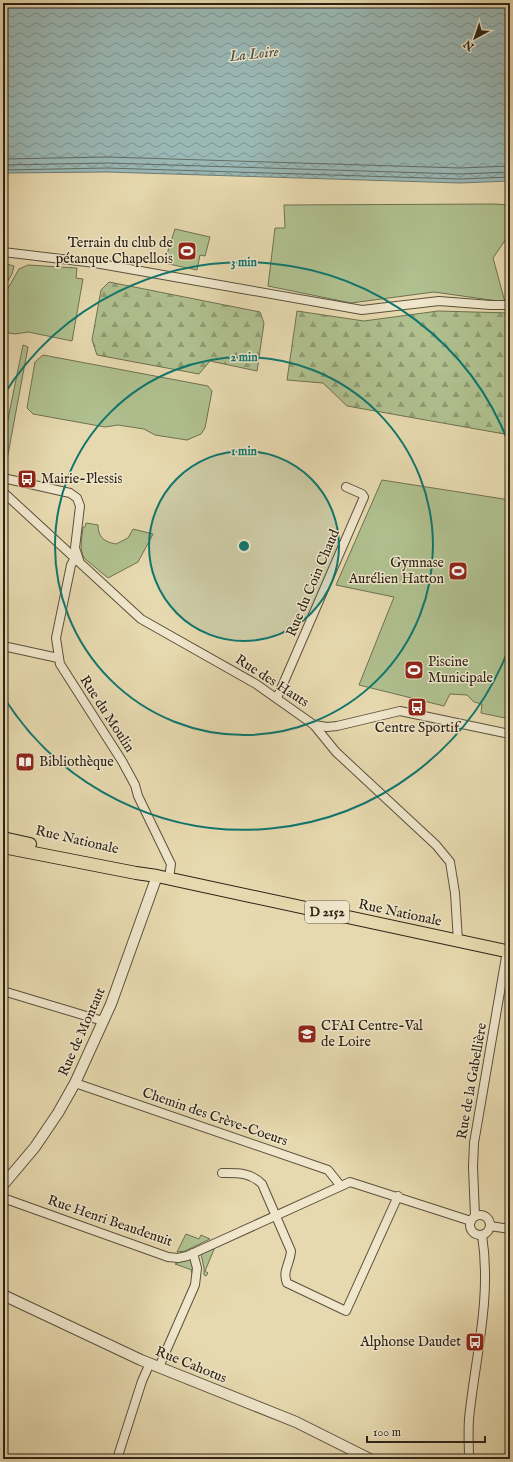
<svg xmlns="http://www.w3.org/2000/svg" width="513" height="1462" viewBox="0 0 513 1462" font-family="'IM FELL English',serif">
	<defs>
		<pattern id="forest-firs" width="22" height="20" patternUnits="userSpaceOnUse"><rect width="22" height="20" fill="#b0c08f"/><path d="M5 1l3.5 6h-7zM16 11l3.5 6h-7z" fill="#8f9c74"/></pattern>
		<pattern id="water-waves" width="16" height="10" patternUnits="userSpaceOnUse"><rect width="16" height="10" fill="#9ab8b5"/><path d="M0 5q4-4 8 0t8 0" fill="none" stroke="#7e9592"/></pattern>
	</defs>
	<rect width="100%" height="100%" fill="#e7d9af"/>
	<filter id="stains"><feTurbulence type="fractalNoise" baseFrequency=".005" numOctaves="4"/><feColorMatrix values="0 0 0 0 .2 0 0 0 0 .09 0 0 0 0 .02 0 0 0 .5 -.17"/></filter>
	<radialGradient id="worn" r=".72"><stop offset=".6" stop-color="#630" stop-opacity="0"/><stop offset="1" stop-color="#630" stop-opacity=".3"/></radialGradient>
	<g fill="#b0c08f" stroke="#6e7152">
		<path d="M494,204L510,205V233L493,258L505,302L434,292L351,303L268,286L275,228H285L284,205Z"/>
		<path d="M175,229L210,237L205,256L200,255L197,270L164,263Z"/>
		<path d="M3,263L14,266L12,274L3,289Z"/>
		<path d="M28,265L77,268L76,278L83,279L72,341L28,332L15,334L3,332V297L19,269Z"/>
		<path d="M23,345L28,347L6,465L3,464V423L7,424Z"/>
		<path d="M43,355L208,386L212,391L205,428L201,434L187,440L155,435L144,429L118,425L105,427L33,414L27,408L35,362Z"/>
		<path d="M3,363L7,367V388L3,405Z"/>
		<path d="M382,480L510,500V719L481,713L482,704L474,702L467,695L450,694L444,706L359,685L394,597L336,585Z"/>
		<path d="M86,523L98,525C98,537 104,542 116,544L128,538L133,529L153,534L138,562L108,578L84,558C79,548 82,538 83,527H85Z"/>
		<path d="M186,1234L199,1239L201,1235L210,1239L185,1251L177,1252Z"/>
		<path d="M215,1247L205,1271L208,1273L206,1276L204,1275V1268L201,1254Z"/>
		<path d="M192,1257L193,1273L191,1272L192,1270L175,1264Z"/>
	</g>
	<g fill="url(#forest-firs)" stroke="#6e7152">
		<path d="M109,282L260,312L264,323L257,371L210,361L199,374L97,355L92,340L101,290Z"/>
		<path d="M297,311L364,321L438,311L510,313V435L347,406L323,383L287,380Z"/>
	</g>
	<path fill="url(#water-waves)" stroke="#6e7c75" d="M3,3H510V181L460,183L107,172L3,173Z"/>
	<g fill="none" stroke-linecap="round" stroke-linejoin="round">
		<g stroke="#636d66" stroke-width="1">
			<path d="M3,159L108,157L460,168L510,166"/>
			<path d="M3,165L107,163L460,174L510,172"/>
			<path d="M3,170L107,168L460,179L510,177"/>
		</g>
		<defs>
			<g id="minor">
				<path d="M3,252L95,263L362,310L439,301L491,305H510"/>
				<path d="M3,478L70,493L77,498L80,506L75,548L79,560"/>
				<path d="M3,492L141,619L256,684L314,725L336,752L436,845L450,862L455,893L458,941"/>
				<path d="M75,558L71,565L56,638L60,664L122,761L135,785L138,796L168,858L171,864L169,878"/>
				<path d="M3,646L58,658"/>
				<path d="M277,698L364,497L362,494L346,487"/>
				<path d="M314,725L327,727L337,726L400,711L510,734"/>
				<path d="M3,991L103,1021"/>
				<path d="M75,1083L328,1170L340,1185"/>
				<path d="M222,1173C238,1173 250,1172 262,1184L291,1251C290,1264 282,1271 287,1283L346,1311L398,1196"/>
				<path d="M3,1198L168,1257L178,1258L187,1256L350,1182L471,1221"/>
				<circle cx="480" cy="1225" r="10"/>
				<path d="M475,1216L473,1167L474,1143L507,951"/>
				<path d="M490,1226L510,1229"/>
				<path d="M159,1367L195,1285L197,1268L193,1253"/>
				<path d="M117,1459L142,1381L150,1363"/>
				<path d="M469,1459C469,1446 468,1432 469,1419C475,1358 492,1298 482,1235"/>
			</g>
			<g id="tertiary">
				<path d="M3,1185L35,1147L58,1113L75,1083L111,1004L157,876"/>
				<path d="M3,1295L141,1360L296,1422L370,1459"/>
			</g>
			<g id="primary">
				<path d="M3,838L30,844"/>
				<path d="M3,847L136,873L157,876L510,952"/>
			</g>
		</defs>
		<use href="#minor" stroke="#5b503c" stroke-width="10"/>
		<use href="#tertiary" stroke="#5b503c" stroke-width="12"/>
		<use href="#primary" stroke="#2c2216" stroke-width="14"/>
		<use href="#minor" stroke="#efe6cb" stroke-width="8"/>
		<use href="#tertiary" stroke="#efe6cb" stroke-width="10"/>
		<use href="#primary" stroke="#e7d9af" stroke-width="12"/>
	</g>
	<circle cx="244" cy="546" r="95" fill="#0f766e" fill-opacity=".12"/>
	<g fill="none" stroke="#0f766e" stroke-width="2">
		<circle cx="244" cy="546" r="95"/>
		<circle cx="244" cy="546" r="189"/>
		<path d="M509 648A284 284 0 0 1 3 696M3 396A284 284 0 0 1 509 444"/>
	</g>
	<defs>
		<symbol id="stadium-square" viewBox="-11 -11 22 22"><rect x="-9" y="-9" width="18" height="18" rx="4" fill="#8f2418" stroke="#efe6cb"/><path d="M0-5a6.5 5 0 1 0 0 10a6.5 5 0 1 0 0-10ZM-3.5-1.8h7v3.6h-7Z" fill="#fff"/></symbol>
		<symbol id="bus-square" viewBox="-11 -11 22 22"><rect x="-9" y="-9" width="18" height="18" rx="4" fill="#8f2418" stroke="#efe6cb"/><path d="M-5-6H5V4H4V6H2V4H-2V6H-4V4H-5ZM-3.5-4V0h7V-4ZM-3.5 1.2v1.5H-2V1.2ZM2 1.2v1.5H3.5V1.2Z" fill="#fff"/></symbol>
		<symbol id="library-square" viewBox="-11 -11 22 22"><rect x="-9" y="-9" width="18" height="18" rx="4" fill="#8f2418" stroke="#efe6cb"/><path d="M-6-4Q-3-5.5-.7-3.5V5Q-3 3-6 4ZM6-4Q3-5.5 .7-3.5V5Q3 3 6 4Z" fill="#fff"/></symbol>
		<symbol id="university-square" viewBox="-11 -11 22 22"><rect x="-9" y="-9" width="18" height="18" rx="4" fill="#8f2418" stroke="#efe6cb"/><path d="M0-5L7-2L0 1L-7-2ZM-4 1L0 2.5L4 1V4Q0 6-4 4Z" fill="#fff"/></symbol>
	</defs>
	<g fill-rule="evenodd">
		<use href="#stadium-square" x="176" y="240" width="22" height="22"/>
		<use href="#bus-square" x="16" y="468" width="22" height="22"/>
		<use href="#stadium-square" x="447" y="560" width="22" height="22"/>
		<use href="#stadium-square" x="403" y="659" width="22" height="22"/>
		<use href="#bus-square" x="406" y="696" width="22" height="22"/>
		<use href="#library-square" x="14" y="751" width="22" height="22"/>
		<use href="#university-square" x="296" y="1023" width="22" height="22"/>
		<use href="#bus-square" x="464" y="1331" width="22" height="22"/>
	</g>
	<g text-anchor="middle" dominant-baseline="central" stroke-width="3" stroke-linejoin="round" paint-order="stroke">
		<rect fill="#efe6cb" stroke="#665d4c" stroke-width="1" x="305" y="901" width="44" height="22" rx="3"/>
		<g font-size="13" font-weight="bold" fill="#2c2216">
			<text x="327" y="912">D 2152</text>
		</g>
		<g font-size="14" fill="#2c2216" stroke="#efe6cb" text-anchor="start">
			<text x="173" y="243" text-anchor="end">Terrain du club de<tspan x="173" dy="16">pétanque Chapellois</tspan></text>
			<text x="41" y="479">Mairie-Plessis</text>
			<text x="444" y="563" text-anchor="end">Gymnase<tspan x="444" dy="16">Aurélien Hatton</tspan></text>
			<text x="428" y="662">Piscine<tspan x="428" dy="16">Municipale</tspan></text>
			<text x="417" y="728" text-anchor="middle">Centre Sportif</text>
			<text x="39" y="762">Bibliothèque</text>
			<text x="321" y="1026">CFAI Centre-Val<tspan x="321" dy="16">de Loire</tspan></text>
			<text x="461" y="1342" text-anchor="end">Alphonse Daudet</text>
		</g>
		<g font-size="14" fill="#2c2216" stroke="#efe6cb">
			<text transform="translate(313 583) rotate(-67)">Rue du Coin Chaud</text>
			<text transform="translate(272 681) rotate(33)">Rue des Hauts</text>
			<text transform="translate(107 714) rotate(57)">Rue du Moulin</text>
			<text transform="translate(77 840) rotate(13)">Rue Nationale</text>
			<text transform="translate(400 913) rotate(12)">Rue Nationale</text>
			<text transform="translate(82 1032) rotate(-66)">Rue de Montaut</text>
			<text transform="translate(472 1081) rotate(-80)">Rue de la Gabellière</text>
			<text transform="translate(215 1117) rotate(19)">Chemin des Crève-Coeurs</text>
			<text transform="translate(110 1221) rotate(19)">Rue Henri Beaudenuit</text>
			<text transform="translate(191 1365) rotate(22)">Rue Cahotus</text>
		</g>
		<g font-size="15" font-style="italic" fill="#4d4f46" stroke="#efe6cb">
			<text transform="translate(254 54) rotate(-6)">La Loire</text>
		</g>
	</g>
	<circle cx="244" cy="546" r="6" fill="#0f766e" stroke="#efe6cb" stroke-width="2"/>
	<g font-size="12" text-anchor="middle" font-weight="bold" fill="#0f766e" stroke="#efe6cb" stroke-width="3" stroke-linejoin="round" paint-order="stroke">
		<text x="244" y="266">3 min</text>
		<text x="244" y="361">2 min</text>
		<text x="244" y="455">1 min</text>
	</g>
	<rect width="513" height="1462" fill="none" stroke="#e7d9af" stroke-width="16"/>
	<rect x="4" y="4" width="505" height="1454" fill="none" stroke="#2c2216" stroke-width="2"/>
	<rect x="8" y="8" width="497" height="1446" fill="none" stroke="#2c2216"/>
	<g transform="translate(475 38) rotate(220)" stroke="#efe6cb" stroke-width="3" paint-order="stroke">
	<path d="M0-3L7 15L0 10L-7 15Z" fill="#2c2216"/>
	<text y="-6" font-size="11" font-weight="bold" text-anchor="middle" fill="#2c2216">N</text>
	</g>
	<path d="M367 1436v6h118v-6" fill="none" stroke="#2c2216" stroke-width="2"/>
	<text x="373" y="1436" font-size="12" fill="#2c2216" stroke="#efe6cb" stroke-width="3" paint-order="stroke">100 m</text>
	<rect width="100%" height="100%" filter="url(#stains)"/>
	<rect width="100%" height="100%" fill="url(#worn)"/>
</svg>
